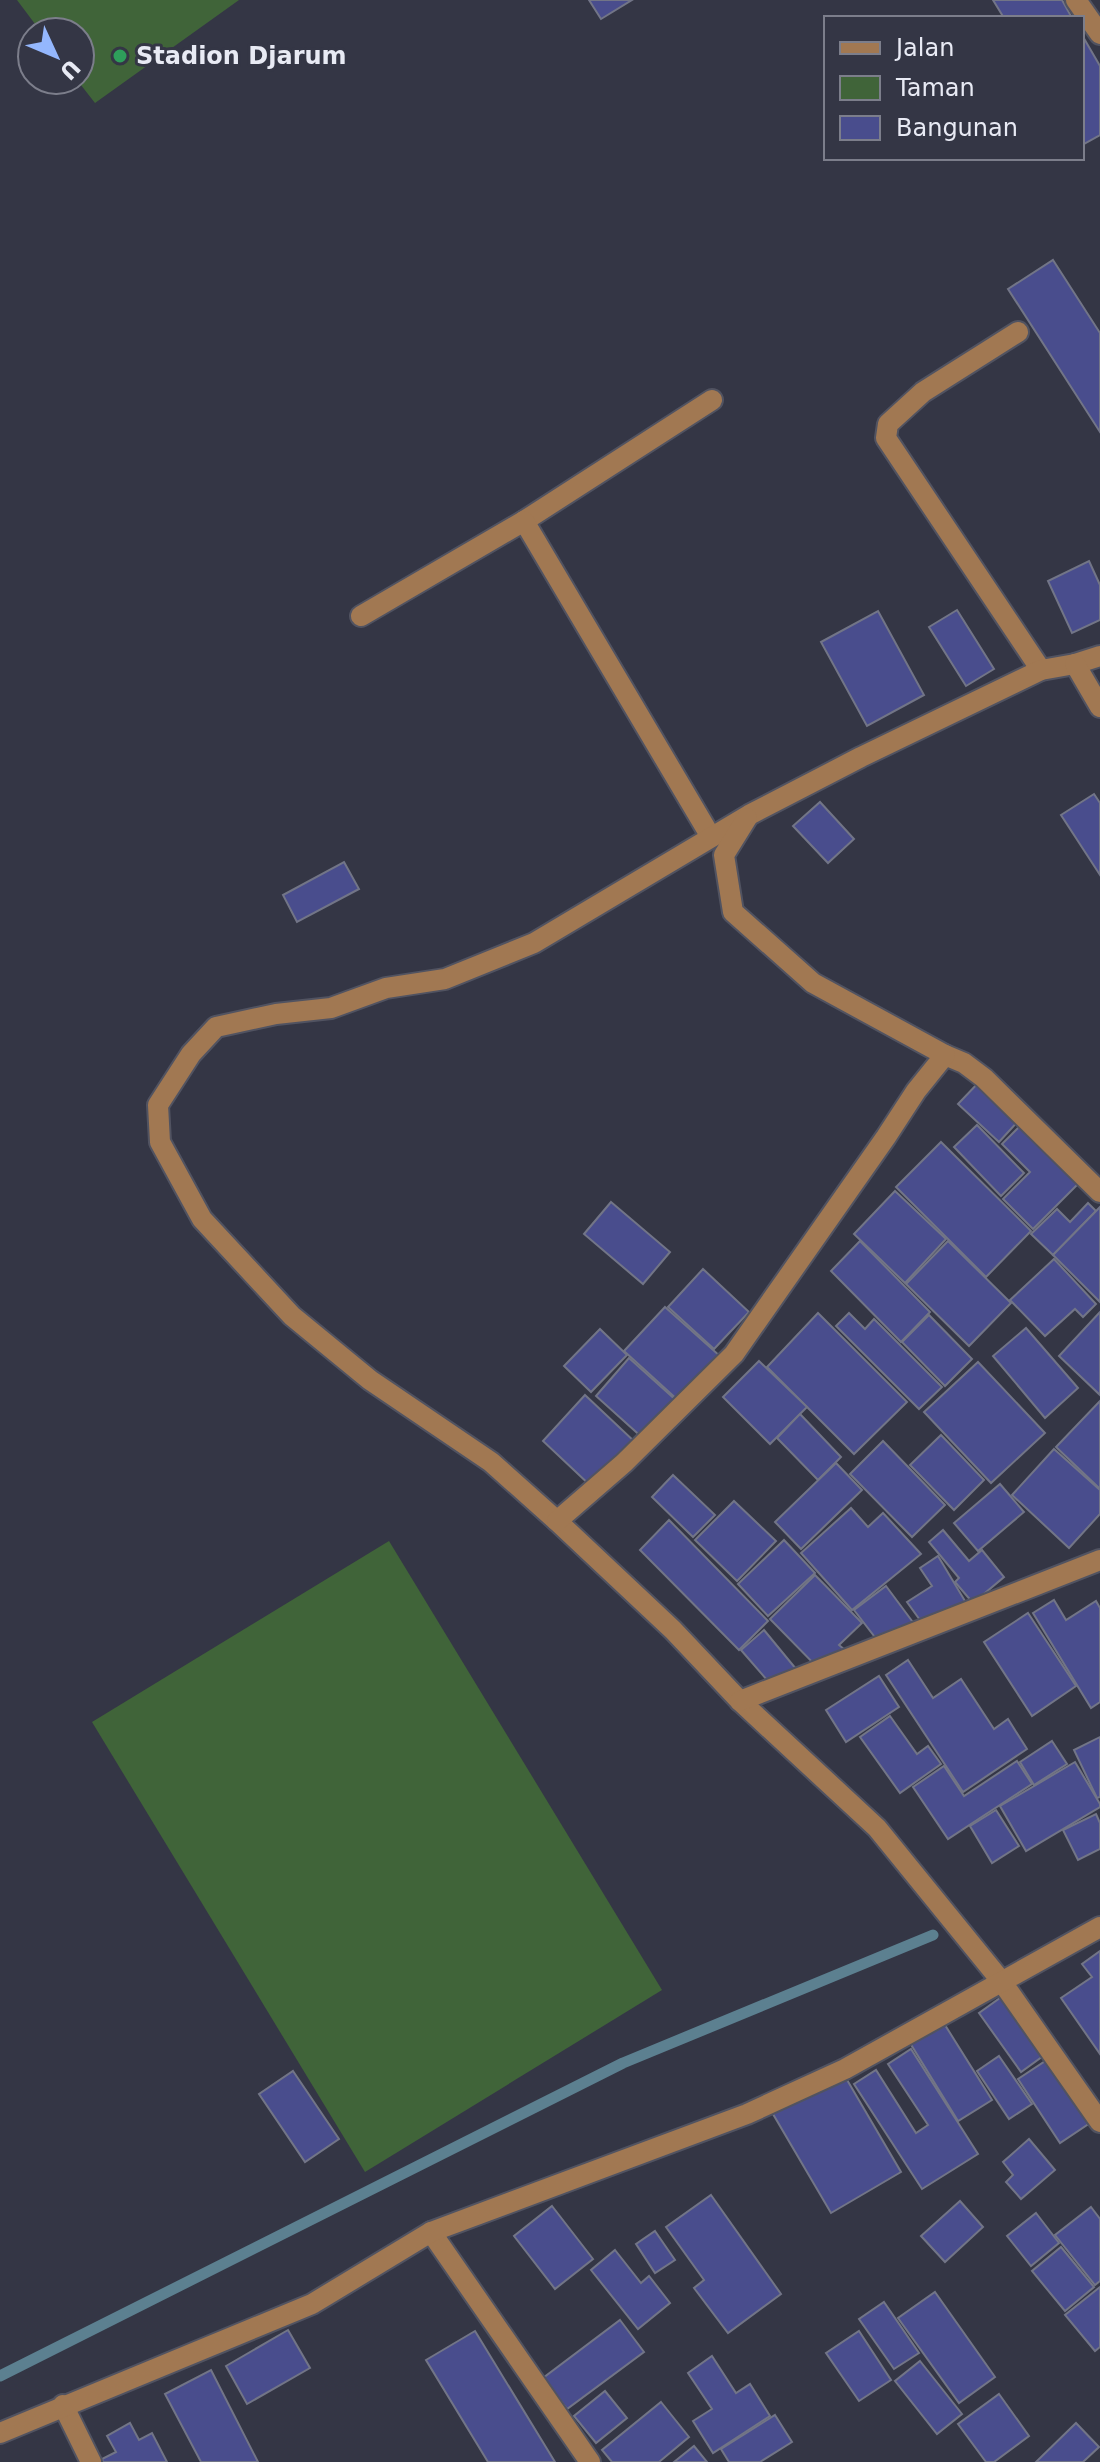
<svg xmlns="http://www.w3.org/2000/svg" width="1100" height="2462" viewBox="0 0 1100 2462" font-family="'DejaVu Sans',sans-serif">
	<rect width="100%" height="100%" fill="#343645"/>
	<g fill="#406439">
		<path d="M17,0H239L95,103L77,80H80V32H41Z"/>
		<path d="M389,1541L662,1990L365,2172L92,1722Z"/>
	</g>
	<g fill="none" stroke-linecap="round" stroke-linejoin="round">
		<path stroke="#5c8090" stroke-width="11" d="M0,2376L623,2063L933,1935"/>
	</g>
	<g fill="#494d8d" stroke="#727587" stroke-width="2">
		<path d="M589,0H632L601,19Z"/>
		<path d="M993,0H1062L1072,18H1004Z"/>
		<path d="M1082,35L1100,66V135L1082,145Z"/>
		<path d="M1053,260L1100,333V432L1008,289Z"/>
		<path d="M1089,561L1100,585V620L1072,633L1048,581Z"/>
		<path d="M957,610L994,669L966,686L929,627Z"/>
		<path d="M878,611L924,695L867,726L821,642Z"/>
		<path d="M1094,794L1100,803V875L1061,815Z"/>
		<path d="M820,802L854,839L828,863L793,826Z"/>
		<path d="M344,862L359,889L297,922L283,895Z"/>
		<path d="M981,1080L1021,1118L999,1142L958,1104Z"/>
		<path d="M1025,1121L1082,1180L1033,1229L1003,1199L1030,1172L1002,1144Z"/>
		<path d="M977,1125L1024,1173L1001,1196L954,1147Z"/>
		<path d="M941,1142L1031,1231L986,1277L896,1187Z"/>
		<path d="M895,1191L946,1239L905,1283L854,1234Z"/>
		<path d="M611,1202L670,1252L643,1284L584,1234Z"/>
		<path d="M1088,1203L1096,1211L1053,1255L1031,1234L1057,1209L1070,1222Z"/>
		<path d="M1100,1207V1302L1053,1255Z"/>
		<path d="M860,1241L930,1312L901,1342L831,1271Z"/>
		<path d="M948,1241L1011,1303L969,1346L906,1284Z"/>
		<path d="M1054,1259L1096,1304L1083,1317L1075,1309L1045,1336L1010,1300Z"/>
		<path d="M703,1269L749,1312L714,1349L668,1307Z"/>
		<path d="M665,1307L721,1357L680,1402L624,1351Z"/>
		<path d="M1100,1312V1395L1059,1356Z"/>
		<path d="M818,1313L907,1402L854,1454L767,1367Z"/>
		<path d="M849,1313L865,1329L874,1319L942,1387L919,1409L836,1326Z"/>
		<path d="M929,1315L972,1359L945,1386L902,1342Z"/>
		<path d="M1026,1328L1078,1388L1045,1418L993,1356Z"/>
		<path d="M600,1329L627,1355L591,1392L564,1366Z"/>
		<path d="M629,1358L678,1402L645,1440L596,1396Z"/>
		<path d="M759,1361L807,1407L770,1444L723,1397Z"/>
		<path d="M978,1362L1045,1433L991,1483L924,1412Z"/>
		<path d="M585,1395L636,1443L593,1488L543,1441Z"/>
		<path d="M1100,1401V1489L1056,1447Z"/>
		<path d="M800,1414L841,1457L818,1480L777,1438Z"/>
		<path d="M941,1435L984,1480L954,1510L910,1465Z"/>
		<path d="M883,1441L945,1505L912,1537L850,1474Z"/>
		<path d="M1054,1449L1100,1490V1514L1069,1548L1012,1495Z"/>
		<path d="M836,1463L862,1490L801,1549L775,1522Z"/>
		<path d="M673,1475L715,1515L693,1537L652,1497Z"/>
		<path d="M1000,1484L1024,1512L978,1551L954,1523Z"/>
		<path d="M734,1501L776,1541L737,1581L695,1540Z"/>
		<path d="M851,1508L868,1527L883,1513L921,1554L852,1610L801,1553Z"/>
		<path d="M669,1520L768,1621L739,1650L640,1550Z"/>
		<path d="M943,1530L969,1561L982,1550L1004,1577L973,1603L955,1582L959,1578L929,1542Z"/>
		<path d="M784,1540L815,1573L768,1616L738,1584Z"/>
		<path d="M938,1556L968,1606L925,1627L907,1602L932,1586L920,1568Z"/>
		<path d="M815,1575L862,1623L839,1645L845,1650L820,1670L770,1619Z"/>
		<path d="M886,1586L918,1629L881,1645L854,1610Z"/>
		<path d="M1054,1600L1066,1620L1096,1601L1100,1608V1702L1091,1708L1033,1613Z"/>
		<path d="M1028,1613L1076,1686L1032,1716L984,1642Z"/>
		<path d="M764,1630L801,1675L774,1688L741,1650Z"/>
		<path d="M908,1660L933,1698L961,1679L994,1729L1008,1719L1027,1749L963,1792L886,1675Z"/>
		<path d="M879,1676L899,1707L846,1742L826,1710Z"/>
		<path d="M890,1716L917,1754L928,1746L941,1764L900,1793L860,1737Z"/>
		<path d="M1100,1737V1797L1097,1798L1074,1750Z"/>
		<path d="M1052,1741L1067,1764L1034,1785L1020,1762Z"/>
		<path d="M1017,1761L1032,1784L948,1839L913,1787L944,1766L964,1796Z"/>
		<path d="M1075,1762L1100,1804V1807L1026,1851L1000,1806Z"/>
		<path d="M996,1810L1019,1846L992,1863L970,1826Z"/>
		<path d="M1096,1814L1100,1823V1849L1078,1860L1063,1830Z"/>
		<path d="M1100,1951V2054L1061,1998L1092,1977L1082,1964Z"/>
		<path d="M1007,1993L1050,2051L1021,2072L979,2013Z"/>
		<path d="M940,2017L992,2100L958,2121L907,2038Z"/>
		<path d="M911,2049L978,2154L922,2189L854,2084L876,2070L916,2133L928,2125L888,2064Z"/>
		<path d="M999,2056L1032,2104L1009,2119L977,2071Z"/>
		<path d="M1053,2056L1096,2119L1060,2143L1018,2079Z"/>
		<path d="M293,2071L339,2139L305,2162L259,2094Z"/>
		<path d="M843,2073L901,2172L831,2213L773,2114Z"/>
		<path d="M1029,2139L1055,2170L1021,2199L1006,2182L1013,2175L1003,2162Z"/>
		<path d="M711,2195L781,2294L728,2333L694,2288L704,2280L666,2227Z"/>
		<path d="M960,2201L983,2227L945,2262L921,2236Z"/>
		<path d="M552,2206L593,2259L555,2289L514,2236Z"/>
		<path d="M1091,2207L1100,2219V2281L1095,2285L1055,2235Z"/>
		<path d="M1036,2213L1059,2243L1031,2266L1007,2236Z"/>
		<path d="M655,2231L675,2260L655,2273L636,2244Z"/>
		<path d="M1061,2247L1094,2287L1065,2311L1032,2271Z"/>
		<path d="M615,2250L641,2283L649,2276L670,2303L638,2329L591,2270Z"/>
		<path d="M1100,2287V2347L1095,2351L1065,2315Z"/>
		<path d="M935,2292L995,2377L959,2403L898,2318Z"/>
		<path d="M884,2302L919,2353L894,2369L859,2319Z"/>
		<path d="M620,2320L644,2352L567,2409L543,2378Z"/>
		<path d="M288,2330L310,2368L247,2404L226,2366Z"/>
		<path d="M475,2331L555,2462H488L426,2360Z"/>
		<path d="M859,2331L891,2380L859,2401L826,2353Z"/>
		<path d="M712,2356L736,2393L750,2384L770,2416L713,2453L693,2421L712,2409L688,2373Z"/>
		<path d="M920,2361L962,2414L937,2434L895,2381Z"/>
		<path d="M211,2370L258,2462H201L165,2394Z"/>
		<path d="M605,2391L627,2418L596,2443L574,2416Z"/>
		<path d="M999,2394L1029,2436L994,2462H986L958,2424Z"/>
		<path d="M661,2402L689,2437L659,2462H612L602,2450Z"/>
		<path d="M775,2415L792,2442L760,2462H729L721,2449Z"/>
		<path d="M130,2423L139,2440L152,2433L167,2462H103L102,2459L116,2452L107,2436Z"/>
		<path d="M1076,2423L1099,2447L1083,2462H1036Z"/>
		<path d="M694,2446L707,2462H674Z"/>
	</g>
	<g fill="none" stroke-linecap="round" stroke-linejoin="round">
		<defs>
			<g id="minor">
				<path d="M1076,0L1100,34"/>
				<path d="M1018,332L923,392L888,424L886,438L1041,670"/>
				<path d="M524,521L712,400"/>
				<path d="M361,616L524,521L711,837"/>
				<path d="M1100,656L1075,664L1041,670L861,757L749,815L534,943L445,979L386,988L331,1008L276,1014L216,1027L191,1054L158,1105L160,1142L202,1219L292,1316L370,1380L491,1462L557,1521L673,1630L740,1701L877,1828L1002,1982L1100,2122"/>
				<path d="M1075,664L1100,707"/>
				<path d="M945,1055L964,1063L984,1078L1100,1192"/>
				<path d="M557,1521L624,1463L734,1354L886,1137L916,1091L945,1055L813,983L733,912L724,855L747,818"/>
				<path d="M740,1701L1100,1560"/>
				<path d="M431,2232L590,2462"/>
				<path d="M63,2405L91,2462"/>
				<path d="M0,2433L312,2304L431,2232L747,2114L845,2069L1100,1927"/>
			</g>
		</defs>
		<use href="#minor" stroke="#515361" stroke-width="24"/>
		<use href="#minor" stroke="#a17852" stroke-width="20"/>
	</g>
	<circle fill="#2e9e5b" stroke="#343645" stroke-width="3" cx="120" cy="56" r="8"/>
	<g text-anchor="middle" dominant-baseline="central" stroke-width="6" stroke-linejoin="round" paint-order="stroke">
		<g font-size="24" font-weight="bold" fill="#e8eaf4" stroke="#343645" text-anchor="start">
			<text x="136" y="56">Stadion Djarum</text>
		</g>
	</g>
	<rect x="824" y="16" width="260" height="144" fill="#343645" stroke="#7c7e8b" stroke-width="2"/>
	<rect x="840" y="42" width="40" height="12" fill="#a17852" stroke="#7c7e8b" stroke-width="2"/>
	<text x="896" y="56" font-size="24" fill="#e8eaf4">Jalan</text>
	<rect x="840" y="76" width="40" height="24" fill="#406439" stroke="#7c7e8b" stroke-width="2"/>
	<text x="896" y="96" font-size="24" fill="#e8eaf4">Taman</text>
	<rect x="840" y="116" width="40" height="24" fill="#494d8d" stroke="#7c7e8b" stroke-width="2"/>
	<text x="896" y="136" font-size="24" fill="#e8eaf4">Bangunan</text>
	<g transform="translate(56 56) rotate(134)"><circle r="38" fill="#343645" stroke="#7c7e8b" stroke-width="2"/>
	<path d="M0-6L14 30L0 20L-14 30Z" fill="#94b7fd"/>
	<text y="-12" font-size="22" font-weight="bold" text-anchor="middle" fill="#e8eaf4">U</text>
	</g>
</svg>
